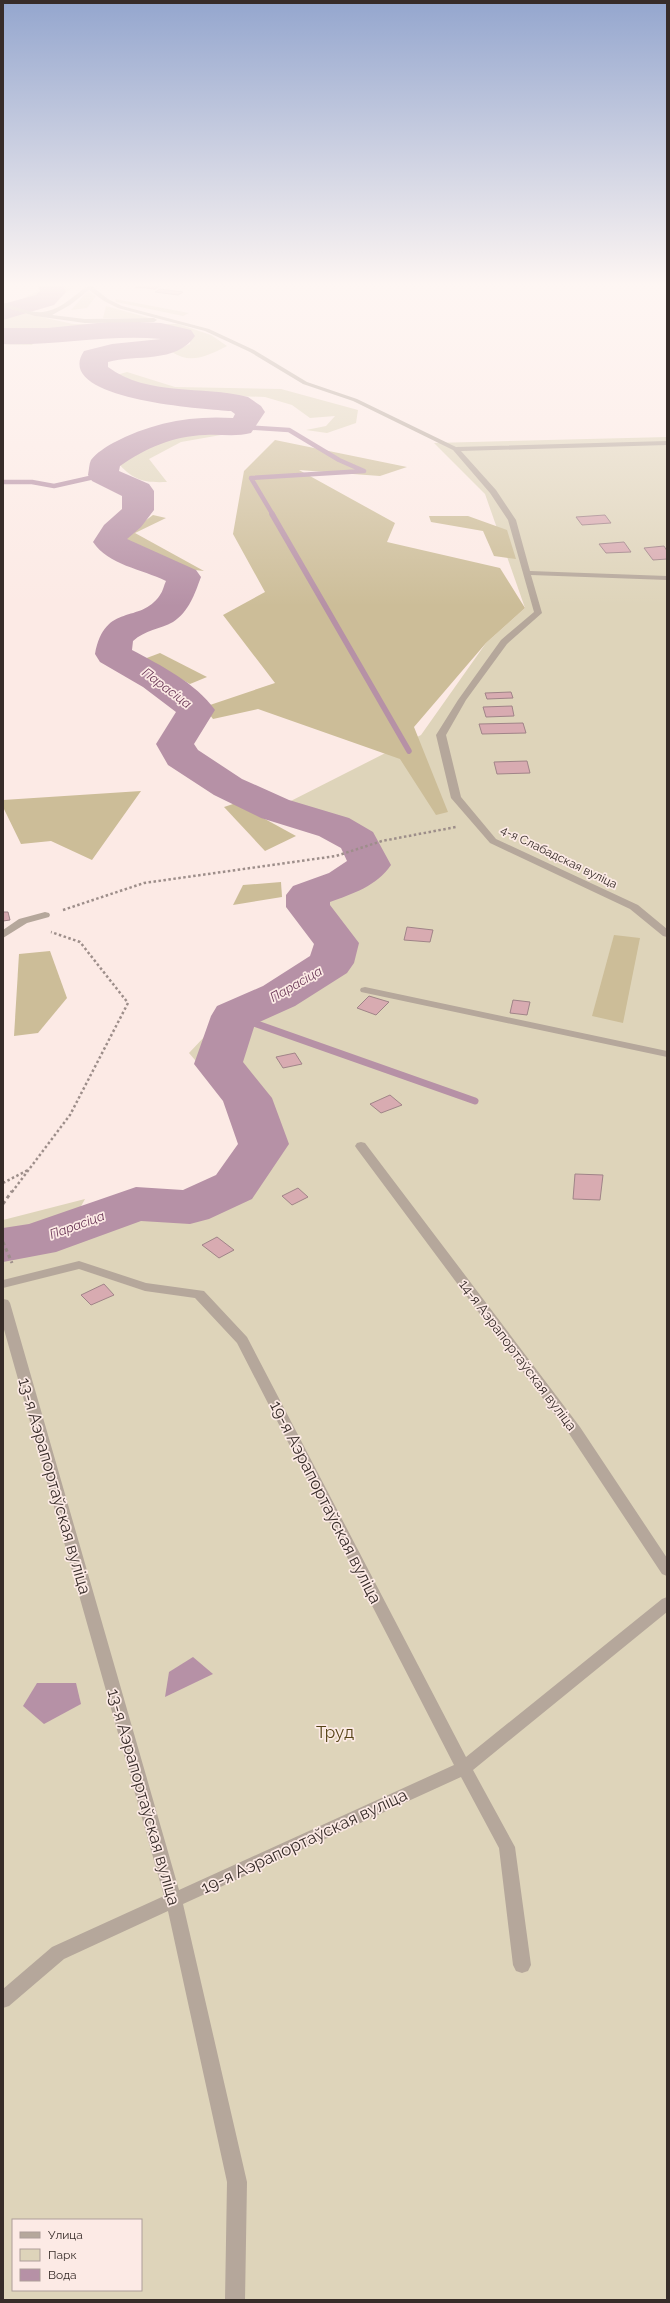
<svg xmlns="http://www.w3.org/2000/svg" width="670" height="2303" viewBox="0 0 670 2303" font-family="Raleway,sans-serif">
	<rect width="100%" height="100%" fill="#fceae5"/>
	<g fill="#ded4ba" fill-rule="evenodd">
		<path d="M54,283H80L45,307L22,299Z"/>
		<path d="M88,291L96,296L87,308L71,310Z"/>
		<path d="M115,299L189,313L183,316L116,302Z"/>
		<path d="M106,306L149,318H103Z"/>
		<path d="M14,311L73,324H178L211,335L227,346C209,355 191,365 172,352L190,344V331C159,328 129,326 98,327C66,329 35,336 3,333V315Z"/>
		<path d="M3,338L36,340L32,345L3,344Z"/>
		<path d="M127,372L175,387L281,389L358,410L356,423L327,433L306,430L326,426L335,416L310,418L292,405L265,397L182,394L148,389L113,376Z"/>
		<path d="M213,431L221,435L181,442L149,459L167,482C143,483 133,480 117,462L146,442L167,436Z"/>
		<path d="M667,437V2300H3V1220L85,1199L69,1228L136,1204L191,1207L227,1191L238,1182L258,1153L236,1108L189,1053L241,998L304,980L331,963L337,943L308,907V895L344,882L370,865L358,841L334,827L275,809L421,735L486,643L525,608L485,494L434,443ZM13,2220H141V2290H13Z"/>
	</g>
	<g fill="#ccbd98">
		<path d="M275,440L407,467L380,476L299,470L395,523L387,542L500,568L525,608L486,643L414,727L448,812L436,815L400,759L258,709L213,719L204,707L275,683L223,615L265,592L233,534L244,471Z"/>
		<path d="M153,515L166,518L135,533L204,571L186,569L118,541Z"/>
		<path d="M429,516H468L507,530L516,559L494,556L483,531L431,522Z"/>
		<path d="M160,653L207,677L190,684L144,659Z"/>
		<path d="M141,791L92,860L51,841L21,844L3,807V800Z"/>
		<path d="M236,803L296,836L265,851L224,807Z"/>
		<path d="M281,882L282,897L233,905L243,885Z"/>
		<path d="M614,935L640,938L623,1023L592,1016Z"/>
		<path d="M50,951L67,998L38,1033L14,1036L19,954Z"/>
	</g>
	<g fill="#b691a6">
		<path d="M193,1657L213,1674L165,1697L169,1672Z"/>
		<path d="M37,1683H76L81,1704L44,1724L23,1706Z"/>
	</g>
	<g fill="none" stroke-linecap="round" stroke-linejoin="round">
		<g stroke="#b691a6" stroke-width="4.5">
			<path d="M241,427L289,430L339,460L364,471L251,478L273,515"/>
			<path d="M3,482H32L54,486L103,475"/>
		</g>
		<path stroke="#b691a6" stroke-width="5.5" d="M272,514L409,751"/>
		<path stroke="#b691a6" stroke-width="7" d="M234,1016L475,1101"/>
		<g fill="#b691a6" fill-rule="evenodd">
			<path d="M36,283H61L66,292L54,305L3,320V304L36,295L40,291Z"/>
			<path d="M117,321L161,323L191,330L195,336C176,364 136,354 108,362V367C149,397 201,385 248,397L261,406L265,412L251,433C236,437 221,434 205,435C173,436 146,448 120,466L119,471L149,484L154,491V510L141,527L127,539L196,570L201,577C195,593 189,612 173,622C160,629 145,630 133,641L132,650C160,665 196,683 215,710L194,744L198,750L242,779L289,800L349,818L373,832L391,865C377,886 352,894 330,902V905L359,943L354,963L347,973L295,1006L255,1024L243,1062L272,1098L289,1144L252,1199L209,1219L190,1224L141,1221L56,1252L3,1262V1228L29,1224L136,1187L183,1190L216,1175L238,1144L223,1101L194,1064L211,1016L217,1006L263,986L310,956L314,944L286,907V895L293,886L329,873L347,861L341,848L319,836L261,818L214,795L168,765L156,744L176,712L143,687L100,662L95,654C105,601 140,625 160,595C163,591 164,585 166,581C142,569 108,565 93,542L104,525L122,509V496L92,481L88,475C89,470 89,464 91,460C96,453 106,447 113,443C150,423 191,415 233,418L235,414L231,411C207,409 51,400 84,351L112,344L161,339C108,334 56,346 3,344V328H48Z"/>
		</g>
	</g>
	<g fill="#d8abb1" stroke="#a08488">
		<path d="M140,283H163L155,289L135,287Z"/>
		<path d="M160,289L183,292L178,295L155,292Z"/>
		<path d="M605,515L611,523L582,525L576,517Z"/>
		<path d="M624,542L631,552L606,553L599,544Z"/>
		<path d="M664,546L667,551V559L653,560L644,548Z"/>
		<path d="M511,692L513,698L487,699L485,693Z"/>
		<path d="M512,706L514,716L486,717L483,707Z"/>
		<path d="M523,723L526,733L482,734L479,724Z"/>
		<path d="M527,761L530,773L497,774L494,762Z"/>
		<path d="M3,912H8L10,920L3,921Z"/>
		<path d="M407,927L433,930L430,942L404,940Z"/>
		<path d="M369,996L389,1002L376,1015L357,1008Z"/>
		<path d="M513,1000L530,1002L527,1015L510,1013Z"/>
		<path d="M295,1053L302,1064L283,1068L276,1057Z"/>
		<path d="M390,1095L402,1105L381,1113L370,1104Z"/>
		<path d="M575,1174L603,1175L600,1200L573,1199Z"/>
		<path d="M298,1188L308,1197L292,1205L282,1196Z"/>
		<path d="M217,1237L234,1250L219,1258L202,1245Z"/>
		<path d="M104,1284L114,1295L91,1305L81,1295Z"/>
	</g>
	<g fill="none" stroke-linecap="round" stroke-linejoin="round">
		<g stroke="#9d8e8a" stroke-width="2.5" stroke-dasharray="2.5 2.5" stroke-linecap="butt">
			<path d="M63,910L144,883L336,856L382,841L456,827"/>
			<path d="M3,1183L28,1170"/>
			<path d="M12,1192L70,1115L128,1003L80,942L51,932"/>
		</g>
		<g stroke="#9d8e8a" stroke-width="3" stroke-dasharray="3.5 3.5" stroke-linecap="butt">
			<path d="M3,1204L12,1191"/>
			<path d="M3,1242L12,1263"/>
		</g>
		<g fill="#b5a79b" fill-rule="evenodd">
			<path d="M92,283H97L93,287L108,299L122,306L209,329L254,350L307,382L357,399L456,447L667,441V445L461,451L496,490L516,520L530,571L667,576V580L531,575L542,613L507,644L466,700L446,735L461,797L496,839L638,905L667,929V937L663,936L630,909L490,843L451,798L436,735L458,700L501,640L534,612L508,520L490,493L453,450L353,401L303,384L250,352L205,331L118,308L104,301L89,290L70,305L52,315L85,319L154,318L157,320L154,322L85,323L35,316L3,307V303C13,306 25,311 36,312C59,314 74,294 92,283Z"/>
			<path d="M45,912L49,913L50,915L49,917L27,923L3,938V930L19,919Z"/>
			<path d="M365,987L667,1051V1057L361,992L360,990L361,988Z"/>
			<path d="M361,1142L365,1143L580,1427L667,1558V1576L662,1574L570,1435L357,1149L355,1146L357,1143Z"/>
			<path d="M79,1261L146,1283L204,1291L247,1337L466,1757L662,1599L667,1597V1612L473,1770L515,1847L531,1965L528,1971L522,1973L516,1971L513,1965L499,1848L461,1777L183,1904L247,2182L245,2300H225L227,2182L168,1911L64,1959L9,2006L3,2008V1989L52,1947L164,1896L3,1326V1299L8,1300L10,1303L179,1890L454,1765L237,1343L195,1298L145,1291L79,1269L3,1288V1280Z"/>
		</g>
	</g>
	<linearGradient id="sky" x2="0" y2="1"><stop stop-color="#94a6ce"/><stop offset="0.47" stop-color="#fef6f3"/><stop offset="1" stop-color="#fef6f3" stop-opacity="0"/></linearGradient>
	<rect width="670" height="606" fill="url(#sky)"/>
	<g text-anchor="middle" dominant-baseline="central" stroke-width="3.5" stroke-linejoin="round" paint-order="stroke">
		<g font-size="12" fill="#372c29" stroke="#fceae5">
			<text transform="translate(559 857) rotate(26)">4-я Слабадская вуліца</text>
		</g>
		<g font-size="13" font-style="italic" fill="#6b3858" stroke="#fceae5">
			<text transform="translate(167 688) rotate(37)">Парасіца</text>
			<text transform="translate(296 984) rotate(-30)">Парасіца</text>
			<text transform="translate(77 1225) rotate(-20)">Парасіца</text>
		</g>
		<g font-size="14" fill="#372c29" stroke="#fceae5">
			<text transform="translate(518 1355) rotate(53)">14-я Аэрапортаўская вуліца</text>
		</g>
		<g font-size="17" fill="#372c29" stroke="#fceae5">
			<text transform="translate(55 1486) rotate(74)">13-я Аэрапортаўская вуліца</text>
			<text transform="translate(326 1502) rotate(63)">19-я Аэрапортаўская вуліца</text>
			<text transform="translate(144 1797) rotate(74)">13-я Аэрапортаўская вуліца</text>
			<text transform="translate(304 1841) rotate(-25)">19-я Аэрапортаўская вуліца</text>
		</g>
		<g font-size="17" fill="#554316" stroke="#fceae5">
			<text x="335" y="1732">Труд</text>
		</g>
	</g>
	<rect width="670" height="2303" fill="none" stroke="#372c29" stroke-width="8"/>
	<rect x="12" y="2219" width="130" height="72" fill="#fceae5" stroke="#ad9e9a"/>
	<rect x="20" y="2232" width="20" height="6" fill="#b5a79b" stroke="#ad9e9a"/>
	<text x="48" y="2239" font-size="12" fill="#372c29">Улица</text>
	<rect x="20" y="2249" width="20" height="12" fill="#ded4ba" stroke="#ad9e9a"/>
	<text x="48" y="2259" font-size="12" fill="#372c29">Парк</text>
	<rect x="20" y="2269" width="20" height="12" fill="#b691a6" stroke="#ad9e9a"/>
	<text x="48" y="2279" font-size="12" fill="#372c29">Вода</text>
</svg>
